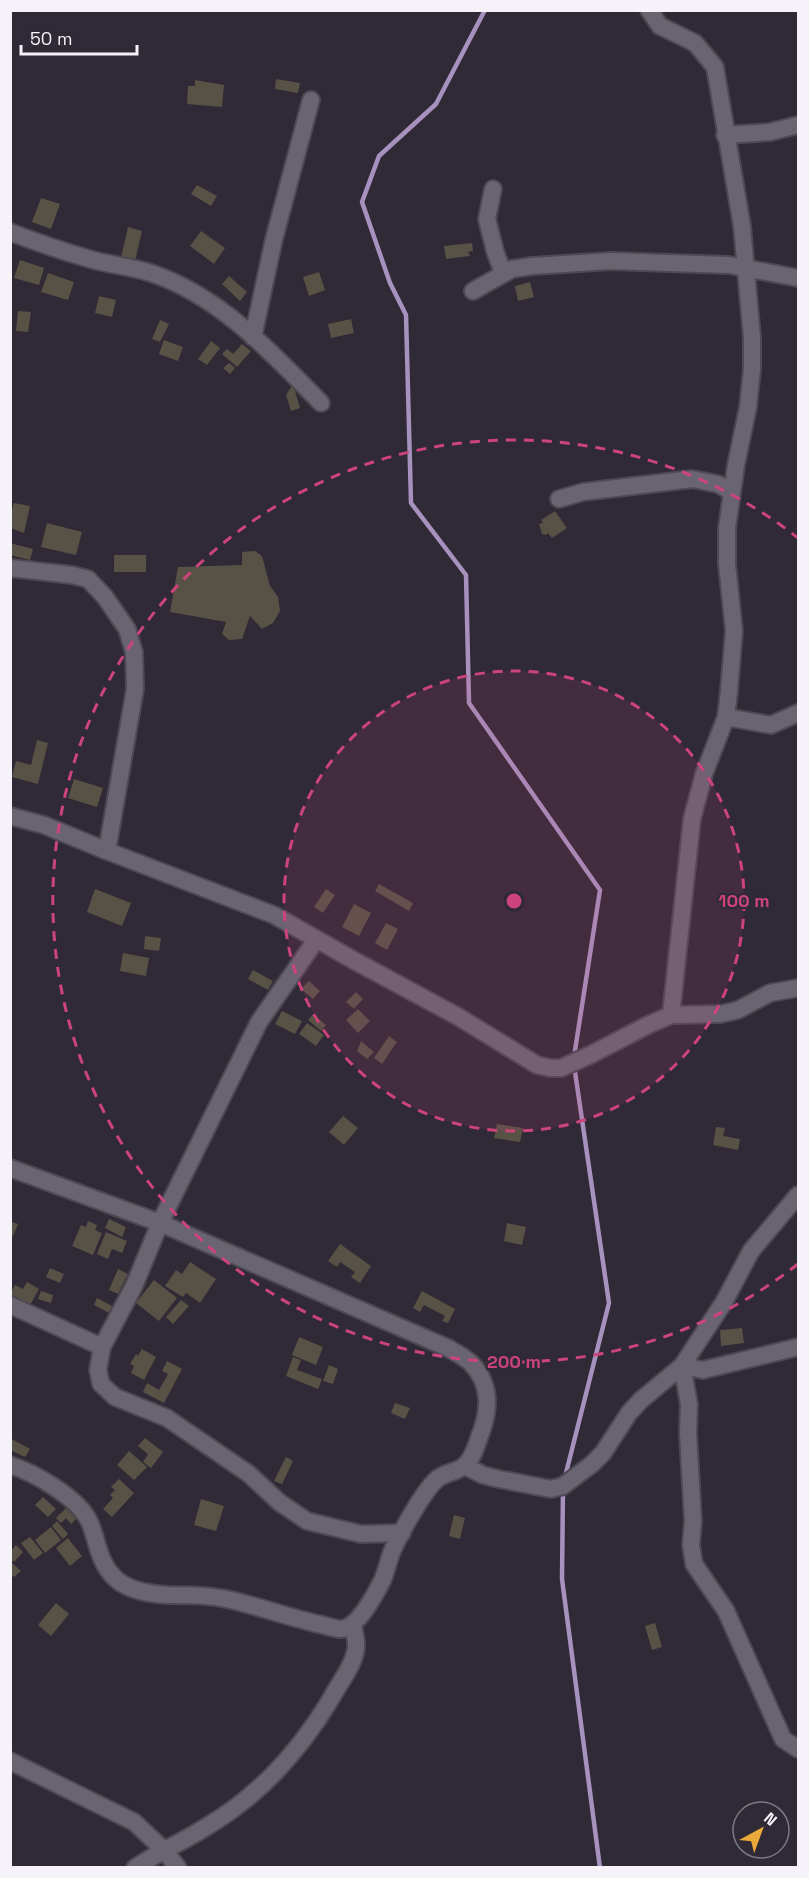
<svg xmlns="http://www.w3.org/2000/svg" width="809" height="1878" viewBox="0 0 809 1878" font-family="'Space Grotesk',sans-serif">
	<rect width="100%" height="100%" fill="#2f2a35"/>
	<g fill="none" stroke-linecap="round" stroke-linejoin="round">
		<g stroke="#a791be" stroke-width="4.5">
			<path d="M485,10L436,104L379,156L362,202L390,283L406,315L411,503L466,575L469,703L600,890L574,1057"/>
			<path d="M565,1477L609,1303L574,1065"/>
			<path d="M563,1489L562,1579L600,1868"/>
		</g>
	</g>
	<g fill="#585146">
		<path d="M276,79L300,83L298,93L275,89Z"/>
		<path d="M195,80L224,85L222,107L187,104L188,86H195Z"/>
		<path d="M197,185L217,196L211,206L191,194Z"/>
		<path d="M41,198L60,204L51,229L32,222Z"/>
		<path d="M128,227L142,231L135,261L121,258Z"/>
		<path d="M201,231L225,248L214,264L190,246Z"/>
		<path d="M472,243L473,251L468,252L470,256L446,259L444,246Z"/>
		<path d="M20,260L44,268L39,285L14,278Z"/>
		<path d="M319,272L325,290L309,296L303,277Z"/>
		<path d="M48,273L74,282L68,300L41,292Z"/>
		<path d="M229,276L247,292L240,301L222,284Z"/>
		<path d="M530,282L534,297L518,301L515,286Z"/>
		<path d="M99,296L116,300L112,317L95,313Z"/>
		<path d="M18,311L31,312L28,332L16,331Z"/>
		<path d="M351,319L354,333L331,338L328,324Z"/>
		<path d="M160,320L169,324L160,342L152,339Z"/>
		<path d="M164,340L183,347L178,361L159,354Z"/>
		<path d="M211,341L220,348L207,365L198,359Z"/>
		<path d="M242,344L251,351L237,367L222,354L227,349L233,354Z"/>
		<path d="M229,363L235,368L230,374L223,368Z"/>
		<path d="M293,384L300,408L291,411L286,395Z"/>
		<path d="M14,503L30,506L24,533L10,528V515Z"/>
		<path d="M555,511L567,528L552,538L548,533L546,535L542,534L539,524L543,523L541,520Z"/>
		<path d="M47,523L82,532L76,555L41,547Z"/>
		<path d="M10,543L33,549L30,560L10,555Z"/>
		<path d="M255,551L262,556L270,586L278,597L280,611L273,623L262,629L250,616L242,639L229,640L222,634L226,622L170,612L178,567L242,565V552Z"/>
		<rect x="114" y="555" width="32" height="17"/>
		<path d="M37,740L48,743L38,784L12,777L16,761L31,765Z"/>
		<path d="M74,779L103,788L97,807L68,798Z"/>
		<path d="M379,884L413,903L409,911L375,891Z"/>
		<path d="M95,889L131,903L122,926L87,912Z"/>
		<path d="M326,889L335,895L323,913L314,907Z"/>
		<path d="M354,904L371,913L359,936L342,927Z"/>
		<path d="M386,923L398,929L387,950L375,943Z"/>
		<path d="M145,936L161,938L159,951L144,949Z"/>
		<path d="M123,953L149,958L146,976L120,971Z"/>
		<path d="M253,970L273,981L268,990L248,979Z"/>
		<path d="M309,981L320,991L313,999L301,989Z"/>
		<path d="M356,992L363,999L354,1009L346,1002Z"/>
		<path d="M358,1009L370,1021L358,1033L346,1020Z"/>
		<path d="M282,1011L302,1021L295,1034L275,1024Z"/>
		<path d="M313,1014L326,1025L321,1031L308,1020Z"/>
		<path d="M307,1023L324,1035L316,1046L299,1034Z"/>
		<path d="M389,1036L397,1042L382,1064L374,1058Z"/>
		<path d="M361,1041L374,1052L367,1059L357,1051Z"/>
		<path d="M343,1116L358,1128L344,1145L329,1132Z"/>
		<path d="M497,1124L523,1128L520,1142L494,1138Z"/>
		<path d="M716,1127L725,1128L723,1136L740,1139L738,1150L713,1145Z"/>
		<path d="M109,1219L126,1227L122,1237L105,1228Z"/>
		<path d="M88,1221L97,1225L95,1230L102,1233L93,1255L72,1246L81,1225L86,1227Z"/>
		<path d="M12,1222L18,1224L13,1236L10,1235Z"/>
		<path d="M507,1223L526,1227L522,1245L504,1241Z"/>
		<path d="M106,1232L127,1241L122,1253L112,1249L108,1259L97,1254Z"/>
		<path d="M340,1244L371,1266L360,1283L351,1277L355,1272L340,1262L337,1267L328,1261Z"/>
		<path d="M190,1262L216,1279L200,1303L186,1293L183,1297L165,1286L176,1270L182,1274Z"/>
		<path d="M50,1268L64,1274L60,1283L46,1277Z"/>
		<path d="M118,1269L128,1274L118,1294L109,1290Z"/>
		<path d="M154,1280L177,1298L159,1321L136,1303Z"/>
		<path d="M27,1282L39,1289L29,1307L10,1298V1294L15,1285L23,1289Z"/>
		<path d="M41,1291L53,1295L51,1303L38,1299Z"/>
		<path d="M422,1291L455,1309L448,1323L442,1321L445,1316L424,1305L420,1312L413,1308Z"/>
		<path d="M97,1298L112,1306L109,1313L94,1305Z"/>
		<path d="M181,1300L189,1306L173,1324L166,1317Z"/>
		<path d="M742,1328L744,1343L721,1346L720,1330Z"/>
		<path d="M299,1337L323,1347L316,1365L292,1355Z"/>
		<path d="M142,1349L156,1357L144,1380L131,1373L134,1366L130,1364L136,1354L138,1356Z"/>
		<path d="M293,1357L301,1360L297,1370L322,1379L318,1389L286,1376Z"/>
		<path d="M167,1361L182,1369L164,1403L143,1392L147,1383L159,1390L168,1374L162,1371Z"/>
		<path d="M329,1365L338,1369L333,1384L323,1381Z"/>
		<path d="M395,1403L410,1408L405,1419L391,1413Z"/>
		<path d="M10,1438L30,1449L25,1457L10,1450Z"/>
		<path d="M145,1438L163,1452L151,1468L143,1462L148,1454L138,1446Z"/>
		<path d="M129,1451L147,1467L134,1480L117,1465Z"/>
		<path d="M286,1457L293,1461L282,1484L274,1481Z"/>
		<path d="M119,1479L134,1493L112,1517L103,1509L113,1498L110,1495L115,1490L111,1487Z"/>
		<path d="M43,1497L56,1509L48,1517L35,1505Z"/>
		<path d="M201,1499L224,1506L216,1531L194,1525Z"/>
		<path d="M66,1508L76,1519L71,1524L66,1518L61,1523L56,1518Z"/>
		<path d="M454,1515L465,1518L460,1539L449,1536Z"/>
		<path d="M57,1521L68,1534L63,1539L52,1526Z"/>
		<path d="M51,1527L61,1540L45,1553L35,1540Z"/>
		<path d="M30,1537L43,1553L34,1560L21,1543Z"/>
		<path d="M68,1538L82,1556L70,1566L56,1548Z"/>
		<path d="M16,1545L23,1552L14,1562L10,1559V1552Z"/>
		<path d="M10,1561L21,1571L14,1577L10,1574Z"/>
		<path d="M56,1603L69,1614L51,1636L38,1625Z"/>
		<path d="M655,1623L662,1647L652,1650L645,1626Z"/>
	</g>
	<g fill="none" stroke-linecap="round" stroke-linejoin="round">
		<defs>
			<g id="minor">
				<path d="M649,10L660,26L695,43L715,67L742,226L752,338V369L748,407L736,465L727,528V564L734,631L729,691L726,717L704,774L692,819L671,1015"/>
				<path d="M725,135L770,132L798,125"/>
				<path d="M493,189L487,219L495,251L503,273"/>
				<path d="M10,232C38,243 65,252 93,260C112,265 133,267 151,273C220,296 272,353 321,403"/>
				<path d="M473,291L512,269L532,266L611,261L729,265L798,278"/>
				<path d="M253,337L274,239L311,100"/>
				<path d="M559,499L583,492L692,479L718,484L732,492"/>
				<path d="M10,568L72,575L88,579L105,597L127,629L134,652L135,689L107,851"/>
				<path d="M726,717L771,725L798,713"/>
				<path d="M10,816L44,825L107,851L274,915L355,961L457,1016L537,1065L550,1068H561L590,1055L648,1025L671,1015L721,1014L738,1010L770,993L798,988"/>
				<path d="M316,940L259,1022L160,1223L134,1286L102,1347L98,1370L101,1384L115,1397L167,1418L249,1474L279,1502L307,1521L361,1534L402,1533"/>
				<path d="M10,1168L160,1223L448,1348C455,1352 465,1357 471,1363C492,1385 490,1411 479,1438C476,1447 472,1460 464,1466C456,1473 444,1472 436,1480C423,1492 401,1532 393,1549C389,1558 387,1569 383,1579C376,1593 358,1628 341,1629C334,1629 325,1625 318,1624C289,1617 260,1607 231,1600C210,1595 189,1595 168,1595C150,1594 125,1590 113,1576C99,1562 97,1540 90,1523C79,1498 35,1473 10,1465"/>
				<path d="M10,1305L102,1347"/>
				<path d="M798,1347L703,1370L682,1366L689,1404L688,1433L693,1521L691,1545L694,1564L726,1611L783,1739L798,1749"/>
				<path d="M465,1466L483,1475L499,1479L551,1489L563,1486L592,1464L603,1453L629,1413L641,1400L682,1366L724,1302L751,1251L798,1195"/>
				<path d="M10,1761L134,1822L164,1850L178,1868"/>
				<path d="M135,1868C158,1852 183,1842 206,1827C259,1796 301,1749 332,1697C340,1682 354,1665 356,1648C357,1641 354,1632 353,1625"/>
			</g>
		</defs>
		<use href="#minor" stroke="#4c4952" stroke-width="20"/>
		<use href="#minor" stroke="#6a6471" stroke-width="16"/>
	</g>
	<circle cx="514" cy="901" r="230" fill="#cc447b" fill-opacity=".12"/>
	<g fill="none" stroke="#cc447b" stroke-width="3" stroke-dasharray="10 8">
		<circle cx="514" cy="901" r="230"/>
		<path d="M798 1264A461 461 0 1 1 798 538"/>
	</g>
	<circle cx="514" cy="901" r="9" fill="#cc447b" stroke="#2f2a35" stroke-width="3"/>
	<g font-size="18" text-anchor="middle" font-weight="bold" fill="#cc447b" stroke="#2f2a35" stroke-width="4.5" stroke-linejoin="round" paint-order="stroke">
		<text x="744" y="907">100 m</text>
		<text x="514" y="1368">200 m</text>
	</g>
	<rect width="809" height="1878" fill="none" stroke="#f5f2f9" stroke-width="24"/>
	<g transform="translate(761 1830) rotate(41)"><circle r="28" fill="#2f2a35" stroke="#7e7a83" stroke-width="1.5"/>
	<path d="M0-4.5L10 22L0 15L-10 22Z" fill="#eaaa39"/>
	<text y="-9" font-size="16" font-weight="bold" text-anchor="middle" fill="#f5f2f9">N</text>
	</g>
	<path d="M21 45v9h116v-9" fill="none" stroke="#f5f2f9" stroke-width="3"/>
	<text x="30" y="45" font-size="18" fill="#f5f2f9" stroke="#2f2a35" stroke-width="4.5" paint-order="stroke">50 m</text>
</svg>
